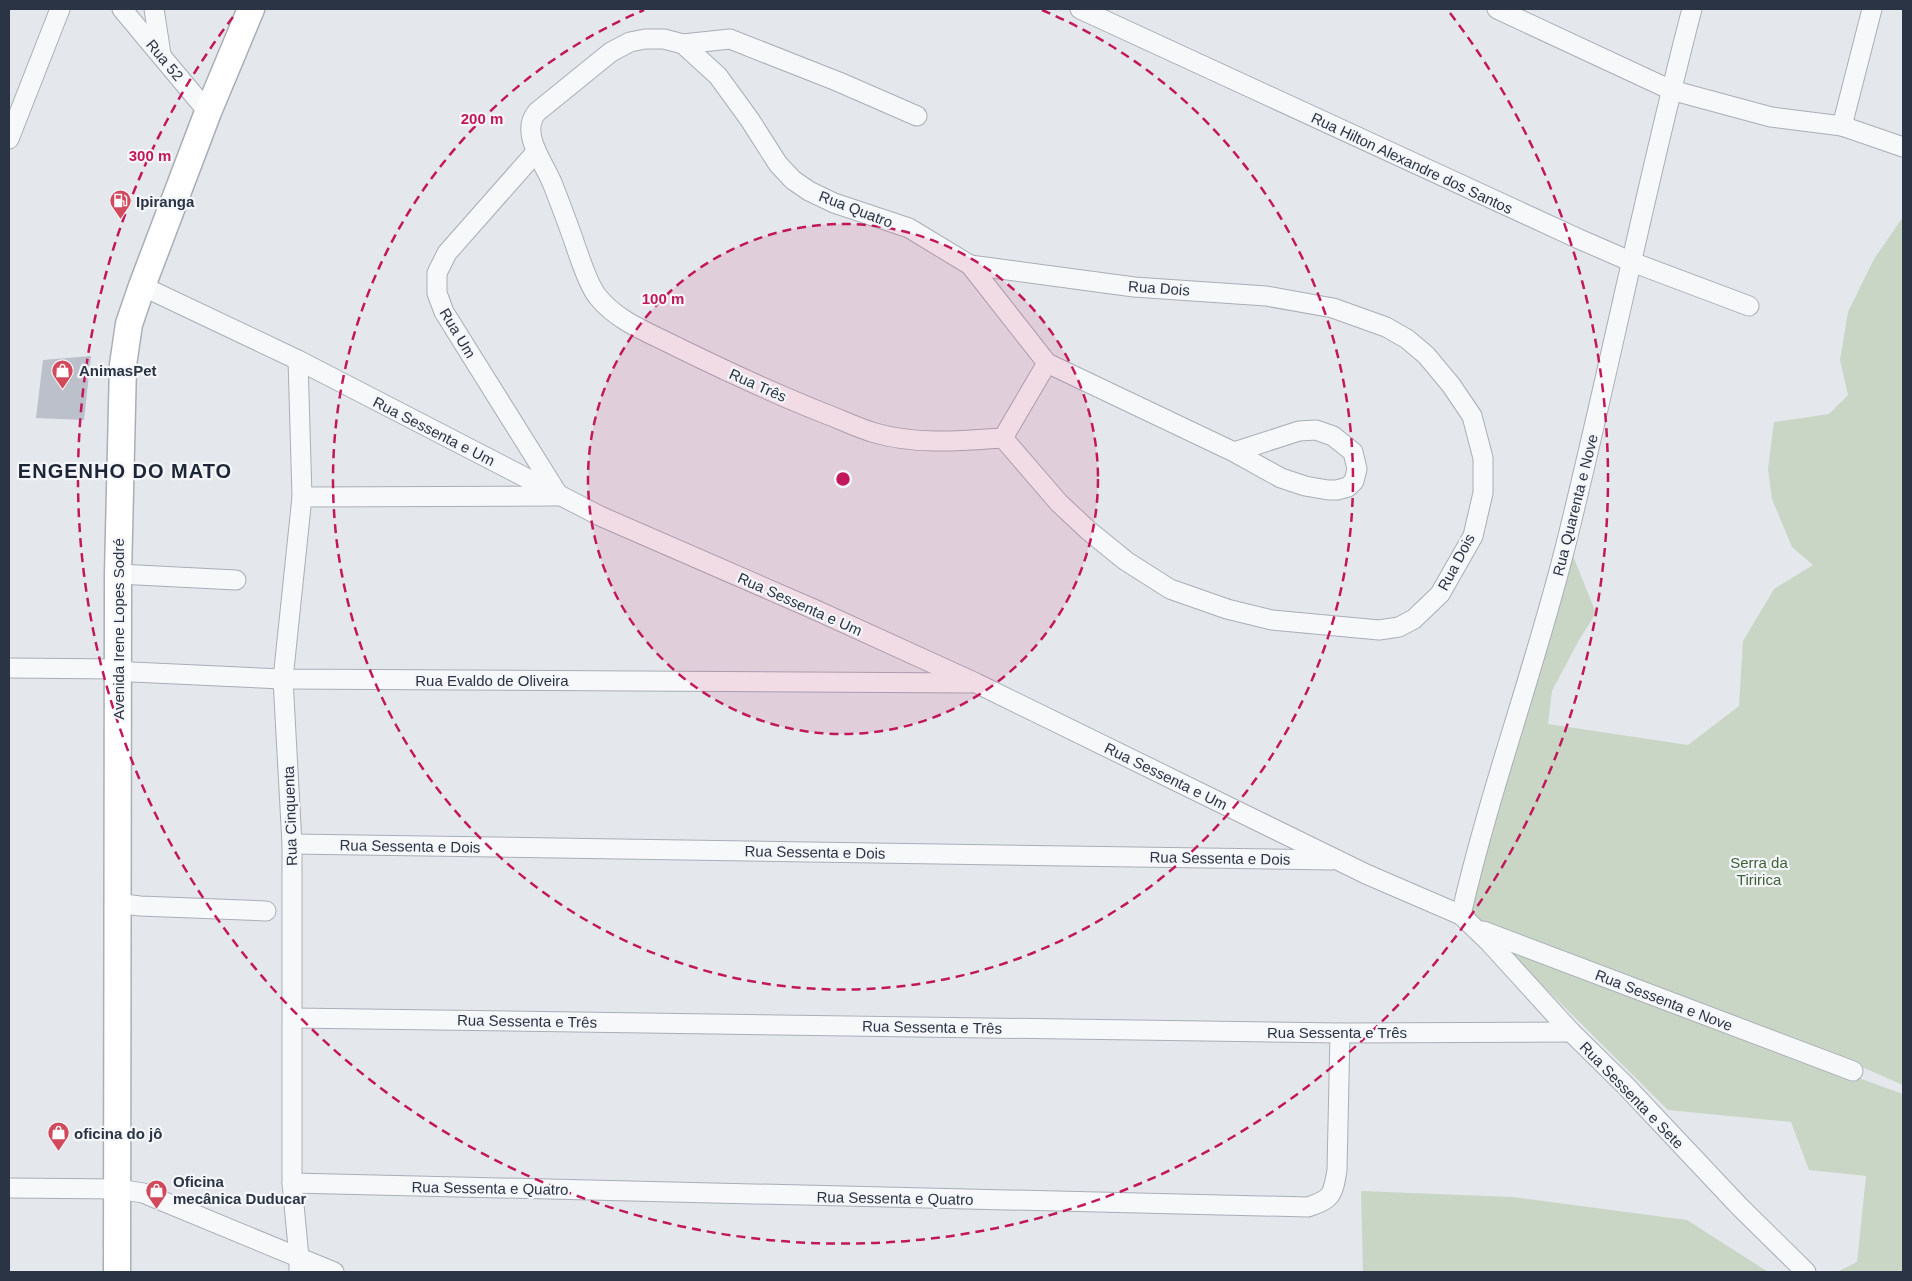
<svg xmlns="http://www.w3.org/2000/svg" width="1912" height="1281" viewBox="0 0 1912 1281" font-family="Helvetica,sans-serif">
	<rect width="100%" height="100%" fill="#e4e7ec"/>
	<g fill="#c9d6c5">
		<path d="M1903,217V1085L1800,1040L1510,933L1464,913V897L1573,556L1596,613L1579,640L1552,691L1548,724L1688,745L1739,706L1743,641L1774,589L1813,565L1792,547L1772,499L1768,469L1774,422L1829,414L1848,395L1840,360L1848,312L1874,259Z"/>
		<path d="M1508,951L1903,1094V1272H1837L1857,1262L1866,1176L1809,1170L1791,1122L1668,1110Z"/>
		<path d="M1361,1191L1513,1197L1687,1220L1768,1272H1363Z"/>
	</g>
	<path fill="#bbc0ca" d="M91,356L84,420L36,418L43,360Z"/>
	<g fill="none" stroke-linecap="round" stroke-linejoin="round">
		<defs>
			<g id="street">
				<path d="M122,9L208,112"/>
				<path d="M154,9L161,54"/>
				<path d="M1080,9L1579,239L1632,262L1749,306"/>
				<path d="M1497,9L1671,90L1771,117L1842,126L1903,147"/>
				<path d="M683,44L730,39L839,82L917,116"/>
				<path d="M1842,126L1872,9"/>
				<path d="M9,139L60,9"/>
				<path d="M536,152L447,253L437,273V293L444,312L559,496"/>
				<path d="M970,265L1134,287L1266,296L1333,308L1386,327L1407,339L1426,355L1451,385L1472,416L1483,458V493L1473,536L1440,594L1414,619L1399,627L1379,630L1272,620L1227,609L1170,589L1126,561L1089,531L1059,503L1003,438"/>
				<path d="M142,286L298,360L600,516L818,611L976,683L1366,874L1461,915L1490,943L1571,1032L1625,1085L1739,1206L1806,1272"/>
				<path d="M298,360L302,497L283,679L292,844V1183L299,1258V1272"/>
				<path d="M1047,363L1003,438C960,441 917,445 875,433C858,428 842,420 826,414C775,394 726,371 677,347C650,333 618,322 598,297C589,286 584,269 579,256C571,232 562,208 553,185C545,164 519,133 537,112L611,52L630,42L645,39H664L683,44L718,76L750,120L778,164L793,180L809,191L834,203L909,228L970,265L1047,363L1234,452L1281,478L1305,486L1328,490H1337L1348,487L1354,481L1357,469L1353,452L1333,436L1316,430L1299,431L1234,452"/>
				<path d="M302,497L555,496"/>
				<path d="M118,574L236,580"/>
				<path d="M9,668L118,669L132,672L283,679L970,683"/>
				<path d="M292,844L1331,860"/>
				<path d="M116,903L140,906L266,911"/>
				<path d="M1461,915C1490,788 1536,666 1567,540C1611,363 1646,184 1692,9"/>
				<path d="M1483,931L1853,1071"/>
				<path d="M293,1018L1340,1033L1571,1032"/>
				<path d="M292,1183L1308,1207C1332,1199 1333,1195 1337,1170L1340,1033"/>
				<path d="M9,1188L118,1189L143,1193L334,1272"/>
			</g>
			<path id="secondary" d="M117,1272L118,574L123,365L129,324L142,286L208,112L251,9"/>
		</defs>
		<use href="#street" stroke="#a9aeb7" stroke-width="21"/>
		<use href="#secondary" stroke="#a9aeb7" stroke-width="29"/>
		<use href="#street" stroke="#f7f8fa" stroke-width="19"/>
		<use href="#secondary" stroke="#fff" stroke-width="26"/>
	</g>
	<circle cx="843" cy="479" r="255" fill="#c2185b" fill-opacity=".12"/>
	<g fill="none" stroke="#c2185b" stroke-width="2.5" stroke-dasharray="9 6">
		<circle cx="843" cy="479" r="255"/>
		<path d="M1042 10A510 510 0 1 1 644 10"/>
		<path d="M1450 13A765 765 0 1 1 236 13"/>
	</g>
	<defs>
		<symbol id="fuel-pin" viewBox="-11 -11 22 30"><path d="M0 17L-7.5 6A9.5 9.5 0 1 1 7.5 6Z" fill="#d1495b" stroke="#f4f6f9"/><path d="M-5.5-6h7V0h2V4h1.3V-2.5L3-4.5l.8-.8L6-3V5H2.5V1h-1V6h-7ZM-4.2-4.7v3.2H.2V-4.7Z" fill="#fff"/></symbol>
		<symbol id="shop-pin" viewBox="-11 -11 22 30"><path d="M0 17L-7.5 6A9.5 9.5 0 1 1 7.5 6Z" fill="#d1495b" stroke="#f4f6f9"/><path d="M-5-2.5h2.3a2.7 3.5 0 0 1 5.4 0H5L5.5 6h-11ZM-1.5-2.5h3a1.5 2.3 0 0 0-3 0Z" fill="#fff"/></symbol>
	</defs>
	<g fill-rule="evenodd">
		<use href="#fuel-pin" x="108" y="188" width="25" height="34"/>
		<use href="#shop-pin" x="50" y="358" width="25" height="34"/>
		<use href="#shop-pin" x="46" y="1120" width="25" height="34"/>
		<use href="#shop-pin" x="144" y="1178" width="25" height="34"/>
	</g>
	<g text-anchor="middle" dominant-baseline="central" stroke-width="4.5" stroke-linejoin="round" paint-order="stroke">
		<g font-size="15" fill="#2b3445" stroke="#f4f6f9">
			<text transform="translate(165 60) rotate(50)">Rua 52</text>
			<text transform="translate(1412 163) rotate(25)">Rua Hilton Alexandre dos Santos</text>
			<text transform="translate(856 209) rotate(21)">Rua Quatro</text>
			<text transform="translate(1159 288) rotate(4)">Rua Dois</text>
			<text transform="translate(458 333) rotate(59)">Rua Um</text>
			<text transform="translate(758 385) rotate(24)">Rua Três</text>
			<text transform="translate(434 431) rotate(27)">Rua Sessenta e Um</text>
			<text transform="translate(1575 505) rotate(-76)">Rua Quarenta e Nove</text>
			<text transform="translate(1456 562) rotate(-62)">Rua Dois</text>
			<text transform="translate(800 604) rotate(24)">Rua Sessenta e Um</text>
			<text transform="translate(118 629) rotate(-90)">Avenida Irene Lopes Sodré</text>
			<text x="492" y="680">Rua Evaldo de Oliveira</text>
			<text transform="translate(1166 776) rotate(26)">Rua Sessenta e Um</text>
			<text transform="translate(290 816) rotate(-92)">Rua Cinquenta</text>
			<text transform="translate(410 846) rotate(1)">Rua Sessenta e Dois</text>
			<text transform="translate(815 852) rotate(1)">Rua Sessenta e Dois</text>
			<text transform="translate(1220 858) rotate(1)">Rua Sessenta e Dois</text>
			<text transform="translate(1664 1000) rotate(21)">Rua Sessenta e Nove</text>
			<text transform="translate(527 1021) rotate(1)">Rua Sessenta e Três</text>
			<text transform="translate(932 1027) rotate(1)">Rua Sessenta e Três</text>
			<text x="1337" y="1032">Rua Sessenta e Três</text>
			<text transform="translate(1632 1095) rotate(46)">Rua Sessenta e Sete</text>
			<text transform="translate(490 1188) rotate(1)">Rua Sessenta e Quatro</text>
			<text transform="translate(895 1198) rotate(1)">Rua Sessenta e Quatro</text>
		</g>
		<g font-size="15" font-weight="bold" fill="#2b3445" stroke="#f4f6f9" text-anchor="start">
			<text x="136" y="201">Ipiranga</text>
			<text x="79" y="370">AnimasPet</text>
			<text x="74" y="1133">oficina do jô</text>
			<text x="173" y="1181">Oficina<tspan x="173" dy="17">mecânica Duducar</tspan></text>
		</g>
		<g font-size="15" fill="#3f6138" stroke="#f4f6f9">
			<text x="1759" y="862">Serra da<tspan x="1759" dy="17">Tiririca</tspan></text>
		</g>
		<g font-size="20" font-weight="bold" letter-spacing="1" fill="#1d2536" stroke="#f4f6f9">
			<text x="125" y="471">ENGENHO DO MATO</text>
		</g>
	</g>
	<circle cx="843" cy="479" r="8" fill="#c2185b" stroke="#f4f6f9" stroke-width="2.5"/>
	<g font-size="15" text-anchor="middle" font-weight="bold" fill="#c2185b" stroke="#f4f6f9" stroke-width="4.5" stroke-linejoin="round" paint-order="stroke">
		<text x="482" y="124">200 m</text>
		<text x="150" y="161">300 m</text>
		<text x="663" y="304">100 m</text>
	</g>
	<rect width="1912" height="1281" fill="none" stroke="#2b3445" stroke-width="20"/>
</svg>
